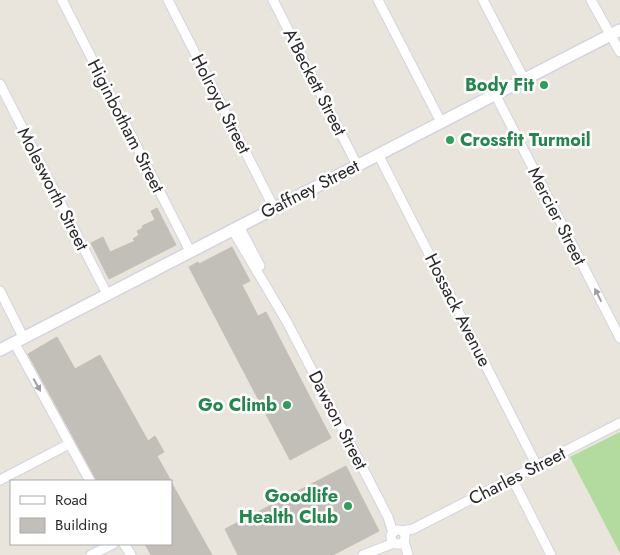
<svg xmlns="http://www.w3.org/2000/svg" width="620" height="555" viewBox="0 0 620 555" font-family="Jost,sans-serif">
	<rect width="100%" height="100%" fill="#e9e4dc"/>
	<path fill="#b3da9f" d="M620,432V553L570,457Z"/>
	<g fill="#c2beb8" stroke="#c4bfb6">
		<path d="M157,208L176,245L109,279L91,243L103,237L110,252L135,241L133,239L139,235L137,231L143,228L142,226L155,220L151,211Z"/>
		<path d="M232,247L250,281L242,285L258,316L266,312L331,438L290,460L189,267L198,262L199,264Z"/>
		<path d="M57,337L75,369L100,355L148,441L155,436L164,452L157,456L171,481H97L28,354Z"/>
		<path d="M346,466L379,531L333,555H238L225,529Z"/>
		<path d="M171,482L212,555H151L145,544H171Z"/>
	</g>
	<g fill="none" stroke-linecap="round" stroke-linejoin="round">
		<defs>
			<g id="street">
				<path d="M62,0L190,251"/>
				<path d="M168,0L274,208"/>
				<path d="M273,0L357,165"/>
				<path d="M378,0L441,122"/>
				<path d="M483,0L524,79"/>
				<path d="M591,0L620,52"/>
				<path d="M0,84L107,294"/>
				<path d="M495,94L620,338"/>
				<path d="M378,154L537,466"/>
				<path d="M239,226L260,266"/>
				<path d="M232,229L287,322L388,517L393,533"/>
				<path d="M0,291L23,337"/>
				<path d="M14,342L90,481"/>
				<path d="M512,478L551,555"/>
				<path d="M0,480L69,444"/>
				<circle cx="398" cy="537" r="7"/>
				<path d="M402,531L413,529L620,423"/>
				<path d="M404,541L408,555"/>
				<path d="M124,544L131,555"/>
				<path d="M91,555L113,544"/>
				<path d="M363,555L394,543"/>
			</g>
			<path id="secondary" d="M0,350L620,30"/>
		</defs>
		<use href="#street" stroke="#d2d4e0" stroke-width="11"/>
		<use href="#secondary" stroke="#d2d4e0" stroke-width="14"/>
		<use href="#street" stroke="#fff" stroke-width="9"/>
		<use href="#secondary" stroke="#fff" stroke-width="11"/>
	</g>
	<defs><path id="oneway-solid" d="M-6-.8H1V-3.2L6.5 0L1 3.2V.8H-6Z" transform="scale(1.25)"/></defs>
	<g fill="#9f9f9f">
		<use href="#oneway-solid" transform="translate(598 295) rotate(-117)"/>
		<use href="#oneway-solid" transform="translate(37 385) rotate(61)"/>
	</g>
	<g fill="#2e9e5b" stroke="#fff" stroke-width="2">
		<circle cx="544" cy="85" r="5"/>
		<circle cx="450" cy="140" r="5"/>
		<circle cx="287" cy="405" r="5"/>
		<circle cx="348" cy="506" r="5"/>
	</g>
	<g text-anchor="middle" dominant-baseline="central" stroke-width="5" stroke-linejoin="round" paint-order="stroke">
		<g font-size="18" fill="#292929" stroke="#fff">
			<text transform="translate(315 82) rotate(63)">A'Beckett Street</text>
			<text transform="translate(221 104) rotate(63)">Holroyd Street</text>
			<text transform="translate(126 126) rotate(63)">Higinbotham Street</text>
			<text transform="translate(53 189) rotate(63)">Molesworth Street</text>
			<text transform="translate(310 189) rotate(-27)">Gaffney Street</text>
			<text transform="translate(557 216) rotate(63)">Mercier Street</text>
			<text transform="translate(458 310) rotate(63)">Hossack Avenue</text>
			<text transform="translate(338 420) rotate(63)">Dawson Street</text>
			<text transform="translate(517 476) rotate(-27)">Charles Street</text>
		</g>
		<g font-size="18" font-weight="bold" fill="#27864d" stroke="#fff" text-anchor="end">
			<text x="534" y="85">Body Fit</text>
			<text x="460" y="140" text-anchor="start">Crossfit Turmoil</text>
			<text x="277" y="405">Go Climb</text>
			<text x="338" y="496">Goodlife<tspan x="338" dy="21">Health Club</tspan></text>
		</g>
	</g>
	<rect x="10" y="480" width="162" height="65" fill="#ffffff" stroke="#a9a9a9"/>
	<rect x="20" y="496" width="25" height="8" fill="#ffffff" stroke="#a9a9a9"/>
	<text x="55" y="505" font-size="15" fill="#292929">Road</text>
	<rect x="20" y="518" width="25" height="15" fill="#c2beb8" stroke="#a9a9a9"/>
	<text x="55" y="530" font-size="15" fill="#292929">Building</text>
</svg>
